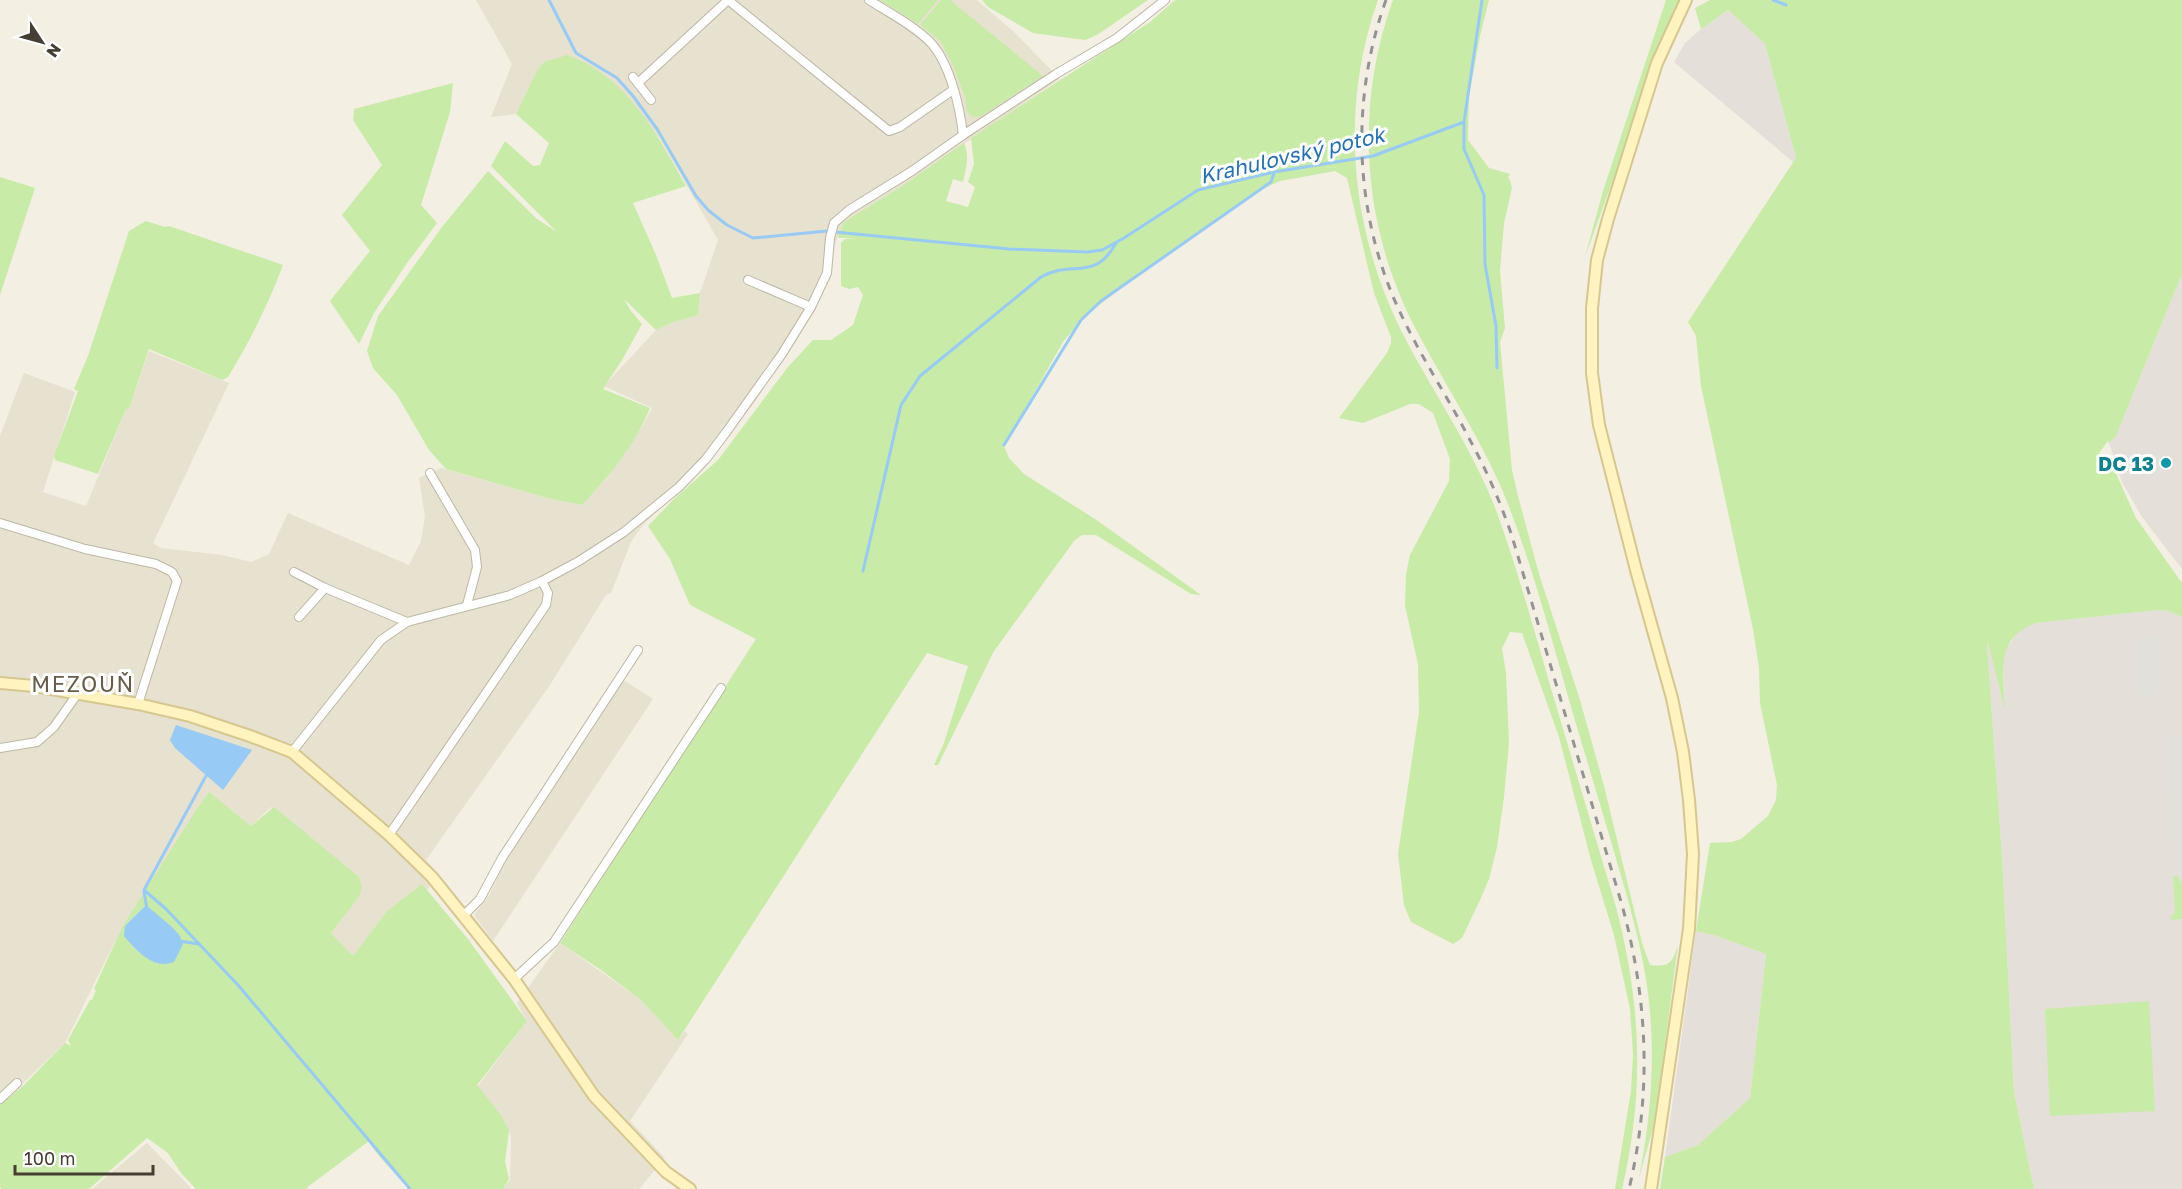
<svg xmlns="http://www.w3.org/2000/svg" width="2182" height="1189" viewBox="0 0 2182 1189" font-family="'Golos Text',sans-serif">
	<rect width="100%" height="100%" fill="#f3efe2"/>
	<g fill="#e7e1d0">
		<path d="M476,0H977L1013,31L1060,79L902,186L844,222L835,244L831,274L807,322L756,400L705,465L643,525L631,542L611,593L606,595L550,685L426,860L439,875L427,890L422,884L387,911L353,956L331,933L359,897L271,807L251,826L209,793L122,927L65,1043L0,1105V436L24,373L75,392L43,492L86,506L126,409H129L149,351L229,383L153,543L161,548L222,555L251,562L269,554L288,513L409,565L421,541L425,517L419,478L441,468L547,498L582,505L607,478L643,425L652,408L604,386L656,330L671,323L698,315L700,293L718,240L659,137L544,62L536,72L516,114L491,117L512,64Z"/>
		<path d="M623,680L653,699L493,941L474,915L490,894L502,865Z"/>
		<path d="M560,943L641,1000L678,1040L685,1031L688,1034L630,1121L665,1158L639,1189H503L510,1180L511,1139L509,1130L501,1115L477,1087L527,1021L517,1003Z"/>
		<path d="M147,1143L192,1189H92Z"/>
	</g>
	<g fill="#e4dfd8">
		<path d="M1728,10L1765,44L1796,158L1793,162L1674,62L1685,43L1701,29Z"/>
		<path d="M2182,274V569L2142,517L2122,482L2109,443L2116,436Z"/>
		<path d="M2158,610L2168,611L2182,617V1189H2034L2014,1092L2002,856L1987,645L1988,642L2005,706L2003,662L2006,650L2017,633L2026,627L2036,623Z"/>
		<path d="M1696,931L1717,936L1766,954L1750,1098L1698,1145L1665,1157Z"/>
	</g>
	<g fill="#c8eba7" fill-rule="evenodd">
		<path d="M880,0H938L918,24Z"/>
		<path d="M941,0H950L1043,76L980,117H972L967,111L965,97L952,63L940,41L920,25Z"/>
		<path d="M982,0H1148L1097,35L1085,40L1033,33L988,7Z"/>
		<path d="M1175,0H1378C1338,112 1351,236 1406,340C1436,397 1473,450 1496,510C1517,568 1533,626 1550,685C1572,759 1594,833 1616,907C1641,1002 1645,1092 1622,1189H1615L1631,1091L1633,1054L1630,1009L1614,935L1591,860L1559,737L1522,633L1510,632L1502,648L1506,673L1509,742L1504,797L1497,847L1489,879L1480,900L1462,938L1453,944L1411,922L1404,905L1398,854L1419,712L1418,664L1405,606L1406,574L1410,555L1449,481L1450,459L1433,413L1419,404H1410L1363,423L1339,418L1387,353L1391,343V337L1374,293L1347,178L1335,171L1280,181L1254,193L1189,241L1139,274L1084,317L1063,342L1004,446L1009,458L1024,474L1098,521L1201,595L1191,594L1096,535H1082L1074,541L994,651L938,765H934L944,743L968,666L927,653L678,1040L641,1000L601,970L560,943L756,639L690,605L670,559L648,526L675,498L718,460L788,367L813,340H831L853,325L863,295L858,287L849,289L841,286V243L845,239L857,238H839L838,236L844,222L902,186L964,143C970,157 966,168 963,182L953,179L946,201L968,207L975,187L968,182L974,164L971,138L1150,22Z"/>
		<path d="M1393,0H1489L1480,36L1469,96L1468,140L1489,168L1510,174L1508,178L1510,180L1512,188L1504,223L1500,271L1505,328L1500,342L1512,470L1518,496L1539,574L1580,700L1604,786L1642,943L1650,965C1669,967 1672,964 1678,945L1655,1121L1639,1178C1651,1117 1656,1055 1648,993C1642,946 1628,900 1615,855C1602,811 1589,767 1576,724C1554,649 1535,572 1506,499C1483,442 1448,390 1419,335C1363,233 1353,110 1393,0Z"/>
		<path d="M1666,0H1682L1641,103L1585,257L1603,191Z"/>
		<path d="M1710,0H2182V274L2116,436L2109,443L2108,441L2099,453L2110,460L2136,518L2182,583V617L2168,611L2158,610L2036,623C1994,638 2004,674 2005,710L1988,643L1987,645L2002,856L2014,1092L2034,1189H1660L1665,1157L1698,1145L1750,1098L1766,954L1717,936L1696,931L1710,843L1732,842L1741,839L1768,816L1776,800L1777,785L1760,703L1759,668L1753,629L1701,386L1696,336L1688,322L1796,158L1765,44L1728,10L1701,29L1695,8Z"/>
		<path d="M567,55C627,76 657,134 686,186L633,203L656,255L672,298L700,293L698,315L671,323L656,330L624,299L631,311L642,324L622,360L603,389L650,408C635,445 609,477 582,505L547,498L446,469L429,450L397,395L373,368L367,351L378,316L442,227L488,171L537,219L557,232L491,166L505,141L533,166L540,165L549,143L516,114L536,72L544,62Z"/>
		<path d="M453,83L450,112L421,205L437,223L407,263L374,313L359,344L330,301L370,251L342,215L382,165L353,120L354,109Z"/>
		<path d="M0,177L35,188L0,295Z"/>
		<path d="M146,221L165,227L169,226L283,265C268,305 250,341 228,377L222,380L149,349L129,409H126L98,474L55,460L54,456L78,391L74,389L88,356L129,231Z"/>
		<path d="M209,792L251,826L274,807L359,877L362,887L359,897L331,933L353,956L387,911L422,884L468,939L527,1021L477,1085L501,1115L509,1130L505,1162L509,1179L503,1189H410C401,1179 372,1151 369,1141L305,1189H196L181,1173L168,1153L147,1138L89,1189H2L0,1187V1105L23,1086L65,1043L71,1046L68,1040L90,1000H92L96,990L94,989L122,927L195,812ZM145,906L158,917V964L133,947L125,926Z"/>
		<path d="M2173,876H2178L2182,885V919L2172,920L2170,917L2175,913Z"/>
		<path d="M2149,1001L2155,1111L2050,1116L2045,1009Z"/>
	</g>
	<g fill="#e2e0db">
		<path d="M2159,637L2161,669L2154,670L2156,674L2159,675L2160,686L2155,688V697H2147L2146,693H2140L2135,639Z"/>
		<path d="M2182,735V880H2180L2177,864L2175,862L2169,736Z"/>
	</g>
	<g fill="#98caf6">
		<path d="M176,725L252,750L223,790L175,748L170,740Z"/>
		<path d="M146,905L172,927L180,936L183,944L174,962C153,970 137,951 124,936L125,926Z"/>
	</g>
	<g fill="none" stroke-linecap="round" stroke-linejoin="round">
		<g stroke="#98caf6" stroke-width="3">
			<path d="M549,0L576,53L617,78L633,96L657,129L696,196L708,210L727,225L753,238L827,231"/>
			<path d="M1773,0L1786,5"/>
			<path d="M1464,123V149L1484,195L1485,264L1496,326L1497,368"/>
			<path d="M835,232L1009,249L1088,252L1102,250L1124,238L1198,190L1274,172L1373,156L1464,122L1482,0"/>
			<path d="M1004,445L1081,320L1101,301L1271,182L1274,173"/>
			<path d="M863,571L901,405L920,376L1041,277C1072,259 1094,283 1116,243"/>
			<path d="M206,776L144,890L166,909L238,985L410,1189"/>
			<path d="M144,892L147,909"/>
			<path d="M179,941L199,944"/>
		</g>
		<defs>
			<g id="street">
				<path d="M728,0L889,131L900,127L953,90"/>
				<path d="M869,0C888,12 916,27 931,43C950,64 960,107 963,135"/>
				<path d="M633,77L651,100"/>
				<path d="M638,83L728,0"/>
				<path d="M748,280L811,307"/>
				<path d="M430,473L475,550L477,567L467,605"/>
				<path d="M0,523L85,549L156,564L172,572L177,581L138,704"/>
				<path d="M294,572L325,588L407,622"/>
				<path d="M299,617L325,588"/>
				<path d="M0,748L37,742L54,727L78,693"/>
				<path d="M292,752L381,640L407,622L510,595L542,581L579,561L624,532L679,487L706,459L727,431L782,354L811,307L827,273L830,238L834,223L849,210L912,171L963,135L1056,74L1117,38L1165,0"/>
				<path d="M389,835L546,605L548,593L542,581"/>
				<path d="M464,915L480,899L502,858L638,650"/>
				<path d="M514,979L554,942L721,688"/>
				<path d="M0,1099L17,1083"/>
			</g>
			<g id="secondary">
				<path d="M0,683L34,686L138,704L190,716L250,736L292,752L389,835L432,877L514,979L594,1096L666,1172L690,1189"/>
				<path d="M1651,1189L1689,929L1693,854L1689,800L1683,752L1672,698L1636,570L1599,425L1592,373V308L1597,260L1608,219L1657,63L1686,0"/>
			</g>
		</defs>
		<use href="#street" stroke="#bfb7a4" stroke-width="10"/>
		<use href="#secondary" stroke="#d6c78e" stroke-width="14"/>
		<use href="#street" stroke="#fff" stroke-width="8"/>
		<use href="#secondary" stroke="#fff3c0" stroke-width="10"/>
		<path stroke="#939393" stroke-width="3" stroke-dasharray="8 8" stroke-linecap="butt" d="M1386,0C1350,100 1354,213 1399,310C1420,356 1448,397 1471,442C1487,471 1500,502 1511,533L1622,905C1648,1001 1652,1092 1629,1189"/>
	</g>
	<circle fill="#0f9aa8" stroke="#fff" stroke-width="2" cx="2166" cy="463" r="6"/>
	<g text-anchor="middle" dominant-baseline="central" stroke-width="6" stroke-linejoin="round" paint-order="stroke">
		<g font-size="20" font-weight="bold" fill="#0d838f" stroke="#fff" text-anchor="end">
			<text x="2154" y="463">DC 13</text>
		</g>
		<g font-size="21" font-style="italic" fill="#2471b8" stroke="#fff">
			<text transform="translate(1292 155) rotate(-13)">Krahulovský potok</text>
		</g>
		<g font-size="22" letter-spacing="1.5" fill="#685d49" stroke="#fff">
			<text x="83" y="683">MEZOUŇ</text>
		</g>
	</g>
	<g transform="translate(42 42) rotate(126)" stroke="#ffffff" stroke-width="4.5" paint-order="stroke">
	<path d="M0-4.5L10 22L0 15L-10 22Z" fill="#453e32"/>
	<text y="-9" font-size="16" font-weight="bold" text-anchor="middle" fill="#453e32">N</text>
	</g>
	<path d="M15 1165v9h138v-9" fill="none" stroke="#453e32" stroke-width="3"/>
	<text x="24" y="1165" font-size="18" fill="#453e32" stroke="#ffffff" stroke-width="4.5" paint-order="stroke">100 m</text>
</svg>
